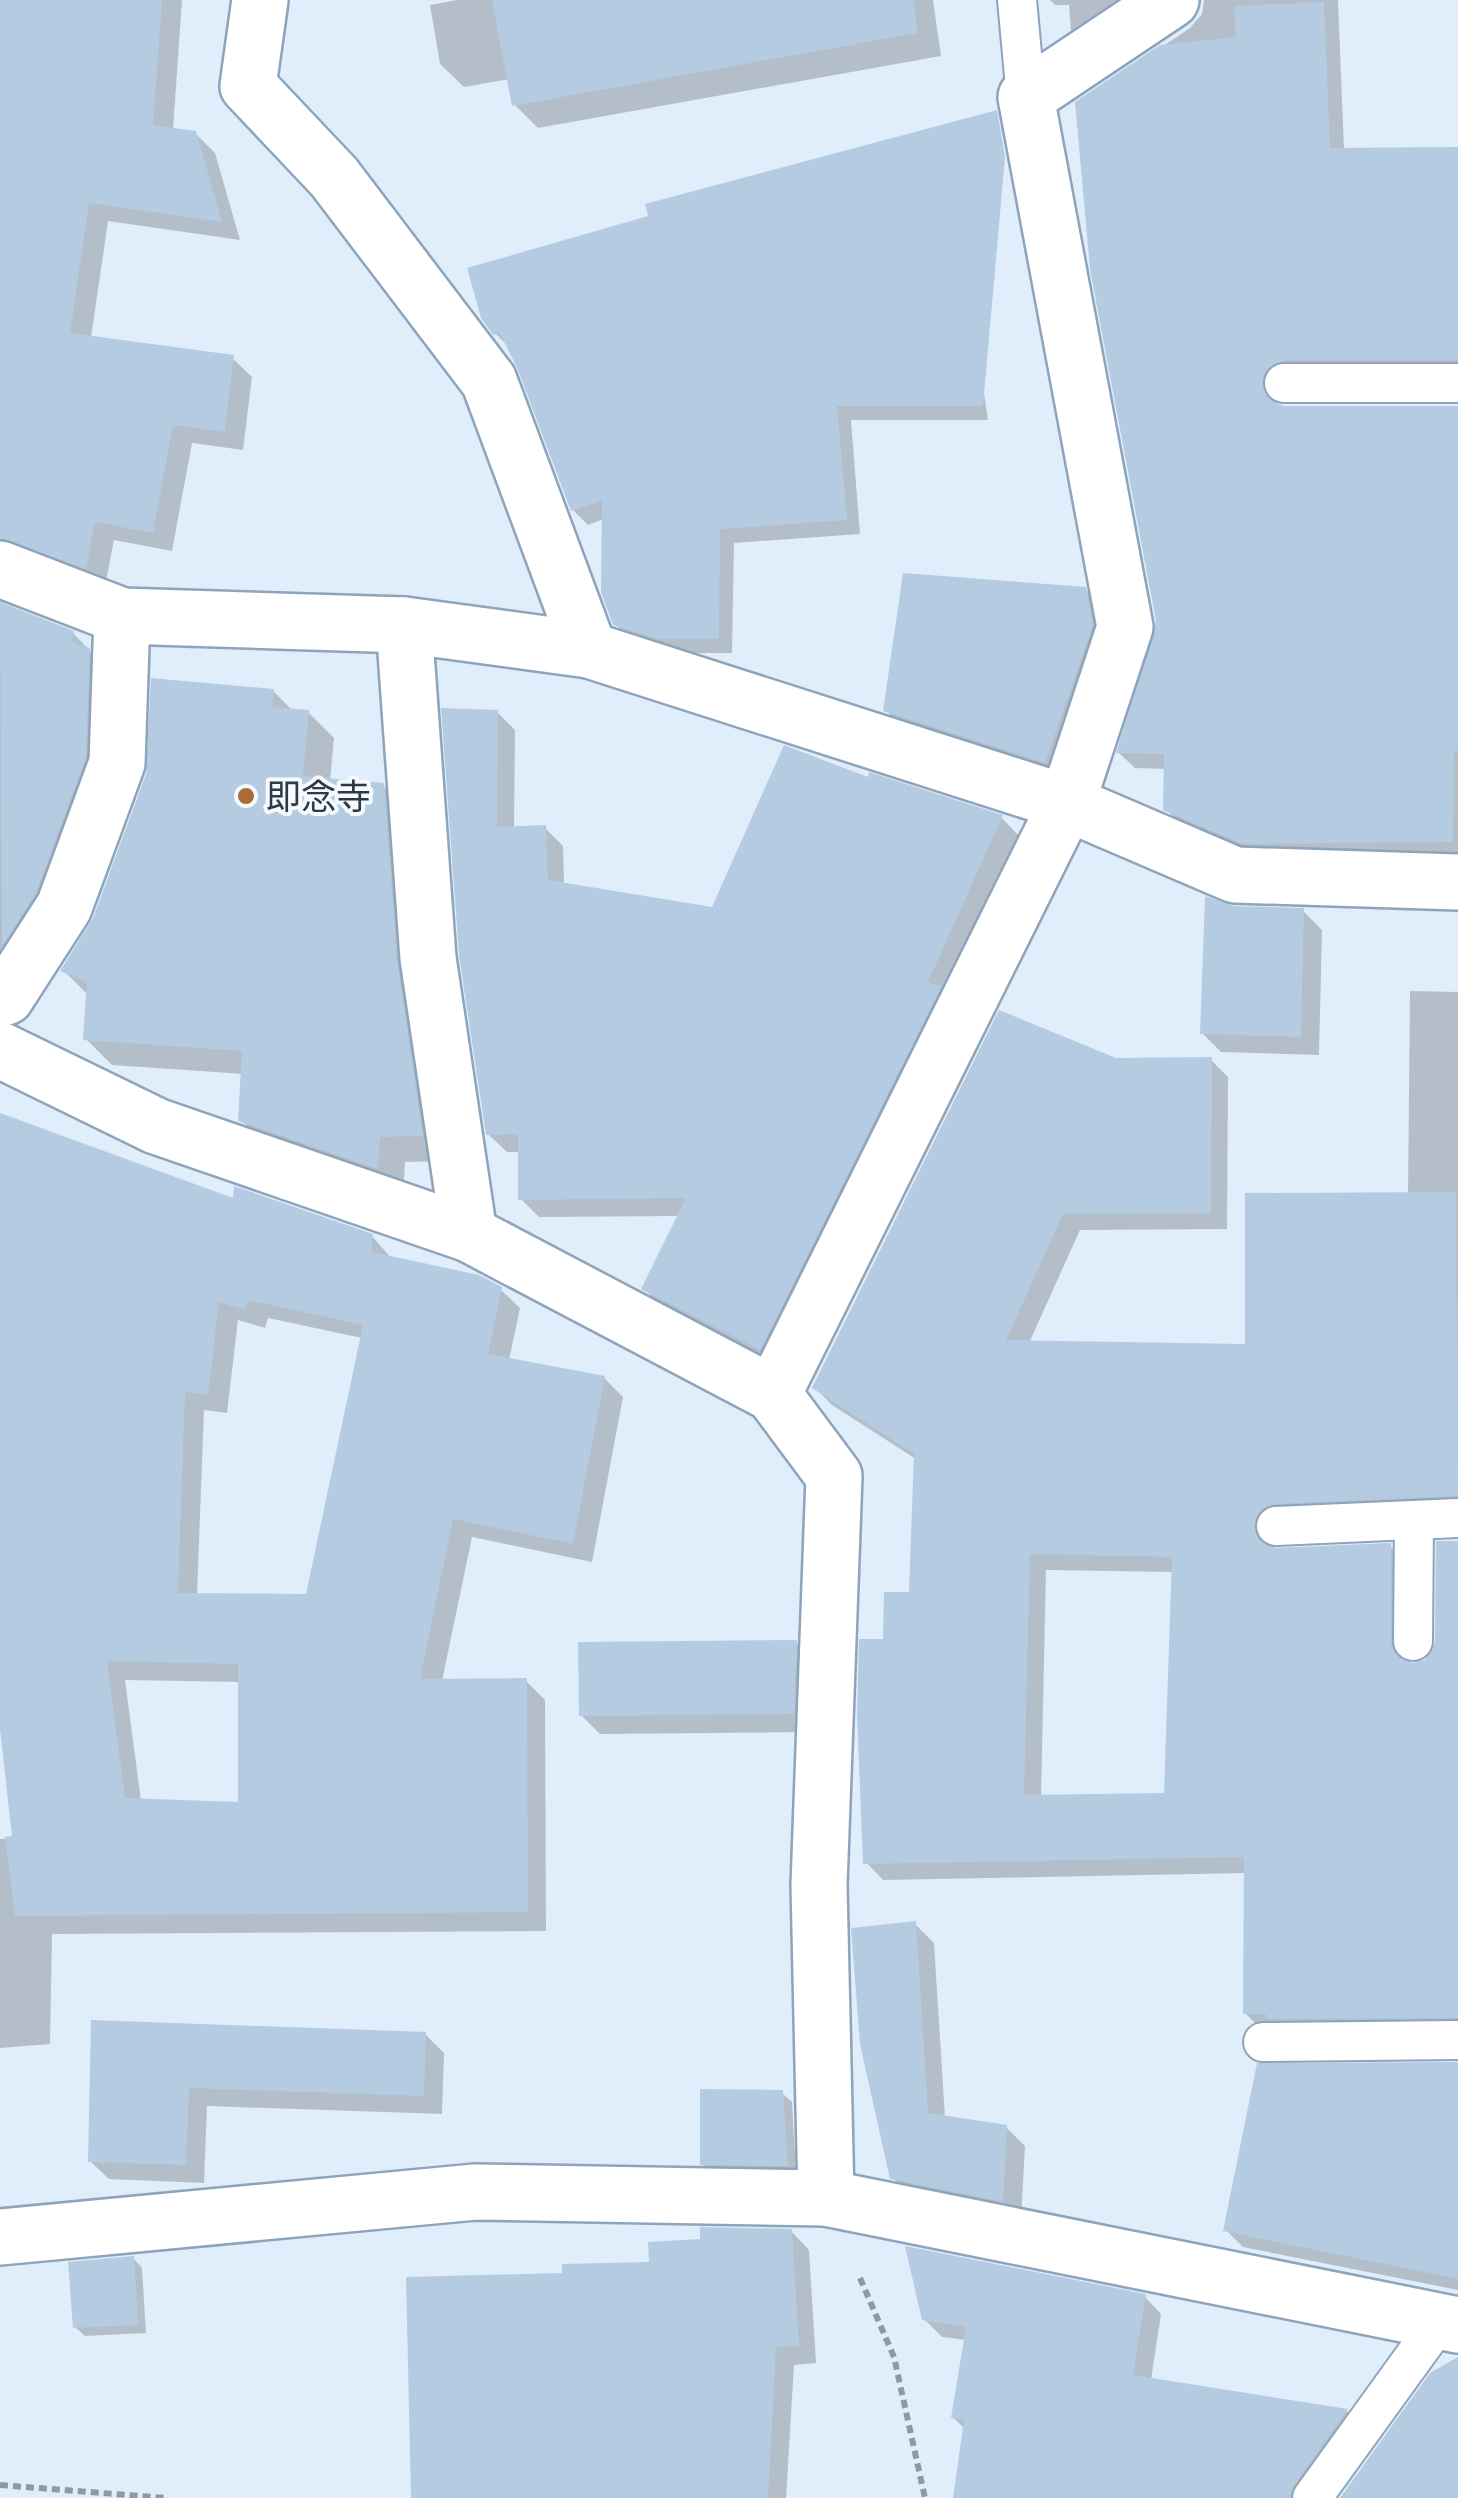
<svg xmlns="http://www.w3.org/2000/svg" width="1458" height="2498" viewBox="0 0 1458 2498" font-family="Cabin,'Noto Sans JP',sans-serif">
	<rect width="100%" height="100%" fill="#e0eefc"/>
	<g fill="#0003" fill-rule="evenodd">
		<path d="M0,0H182L173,130L195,133L215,153L240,240L108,221L91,338L232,358L252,377L243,450L192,443L172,551L114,540L105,586L0,564Z"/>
		<path d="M457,0H933L941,56L538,128L515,105L510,79L464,87L440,64L430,5Z"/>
		<path d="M1050,0H1158L1086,45L1071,30L1069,5H1055Z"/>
		<path d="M1204,0H1338L1344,150L1458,149V377L1280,387L1276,402L1279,407H1458V857L1260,859L1182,825L1166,809V769L1135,768L1119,753L1158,621L1078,103L1190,28L1202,14Z"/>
		<path d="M947,145L988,420H851L860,534L734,543L732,653H673L631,639L615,624L604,519L588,525L573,510L511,349L495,333Z"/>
		<path d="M1085,589L1094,599L1101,635L1055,771L895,720L886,710Z"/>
		<path d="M0,602L73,633L108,670L104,777L22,963L0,954Z"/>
		<path d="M273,691L293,711L308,712L334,738L330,781L383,786L409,812L448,1161L405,1162L403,1194L267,1147L241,1120L244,1074L112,1065L86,1039L89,996L63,970Z"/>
		<path d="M497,712L515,730L514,829L545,828L563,846L564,885L713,909L870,780L1001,817L1019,836L779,1366L663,1307L644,1289L680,1216L539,1217L521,1199L520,1152H507L488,1134Z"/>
		<path d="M1233,909L1303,911L1322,930L1319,1055L1221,1052L1202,1033Z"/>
		<path d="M1410,991L1458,992V1512L1273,1532L1269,1548L1390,1546L1407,1563L1409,1665L1427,1662L1438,1643L1439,1544L1458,1541V2034L1262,2030L1245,2013L1247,1873L883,1880L866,1862L885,1641L911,1595L916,1459L832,1405L815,1388L1115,1060H1211L1228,1077L1227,1229L1080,1230L1029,1343L1248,1346L1408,1194ZM1046,1570L1174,1572L1167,1796L1041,1798Z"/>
		<path d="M0,1122L235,1202L372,1236L392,1259L500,1289L520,1308L509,1360L604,1378L623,1397L592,1562L472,1537L442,1681H526L545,1700L546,1931L52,1934L50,2044L0,2048V1839L15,1838L0,1708ZM268,1318L362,1338L308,1596L197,1595L204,1410L227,1413L238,1320L265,1328ZM125,1680L241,1682L240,1805L141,1801Z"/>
		<path d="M796,1642L814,1661L812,1732L600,1734L581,1715Z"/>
		<path d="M915,1924L934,1943L945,2118L1006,2127L1025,2146L1021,2219L912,2197L893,2178Z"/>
		<path d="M94,2023L425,2034L444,2053L442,2114L207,2106L204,2183L109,2179L90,2161Z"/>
		<path d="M1458,2065V2290L1243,2247L1226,2230Z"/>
		<path d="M782,2093L792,2102L796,2174L712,2173L702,2164Z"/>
		<path d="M791,2231L809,2250L816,2363L794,2365L786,2498H417L565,2275L652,2264Z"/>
		<path d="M133,2258L142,2268L146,2333L85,2336L75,2327Z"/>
		<path d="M1144,2296L1161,2314L1151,2380L1347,2411L1364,2428L1316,2498H955L965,2429L953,2417L966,2340L942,2337L924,2319Z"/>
	</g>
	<g fill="#b4cbe2" fill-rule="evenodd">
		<path d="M0,0H162L153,125L196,131L222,222L89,203L70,333L234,355L225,432L173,425L153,533L95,522L86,569L0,539Z"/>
		<path d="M492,0H914L917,33L512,106Z"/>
		<path d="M1324,2L1330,148L1458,147V360H1284L1265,371L1262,384L1272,402L1284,406H1458V751H1454L1453,842L1242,844L1163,810L1164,754L1116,753L1156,621L1090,269L1075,102L1160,45L1236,37L1234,6Z"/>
		<path d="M997,110L1005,157L983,406H837L847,520L720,529L719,639H657L613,625L601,592L602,501L571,511L518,370L500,333L493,335L481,318L467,268L648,216L645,204Z"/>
		<path d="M903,573L1086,587L1093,625L1045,763L883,711Z"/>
		<path d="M0,602L74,631L72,642L90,648L86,757L36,893L2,946Z"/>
		<path d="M151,678L274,689L272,707L309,710L303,776L384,783L397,960L423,1136L380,1137L378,1169L238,1121L242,1051L83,1040L87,982L60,971L93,918L146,774Z"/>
		<path d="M441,708L498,710L497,827L546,825L548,880L712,907L784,745L868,777L869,772L1003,815L928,982L941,987L760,1350L641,1289L686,1198L518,1200V1134L486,1135L459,955Z"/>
		<path d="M1205,896L1233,906L1304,908L1301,1037L1200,1034Z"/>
		<path d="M999,1010L1116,1058L1212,1057L1211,1213L1063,1214L1006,1340L1245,1344V1193L1456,1192L1458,1496L1275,1504L1263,1508L1254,1526L1258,1539L1276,1548L1391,1543V1642L1394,1653L1412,1663L1425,1660L1435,1642L1436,1541H1458V2018L1265,2019L1266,2014H1243L1244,1857L863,1864L857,1714L859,1639H883L884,1592H909L914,1454L812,1388ZM1030,1554L1172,1557L1164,1793L1024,1795Z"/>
		<path d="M0,1113L233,1198L234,1186L373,1234L372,1252L479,1275L502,1287L488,1354L605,1376L573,1544L453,1519L420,1679L527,1678L528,1912L15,1916L5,1837L12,1836L0,1729ZM248,1300L363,1325L306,1594L178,1593L185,1392L208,1395L219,1302L245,1310ZM107,1661L238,1664V1802L125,1798Z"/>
		<path d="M797,1640L794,1714L579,1716L578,1642Z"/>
		<path d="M916,1921L928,2113L1007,2125L1003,2202L890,2179L860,2044L851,1928Z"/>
		<path d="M91,2020L426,2032L424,2096L189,2088L186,2165L88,2162Z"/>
		<path d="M1458,2062V2279L1223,2231L1257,2063Z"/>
		<path d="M700,2089L783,2090L788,2166L700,2165Z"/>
		<path d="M700,2227L792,2229L799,2346L776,2347L768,2498H411L406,2277L562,2273V2264L649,2262L648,2242L700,2239Z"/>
		<path d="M905,2246L1146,2294L1133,2375L1348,2409L1294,2485L1290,2498H953L964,2420L951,2418L966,2327L922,2320Z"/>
		<path d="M134,2256L138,2325L73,2328L68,2262Z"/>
		<path d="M1458,2357V2498H1340L1430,2373Z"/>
	</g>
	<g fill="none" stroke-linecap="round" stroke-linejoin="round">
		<defs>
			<g id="lane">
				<path d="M1017,0L1026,97"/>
				<path d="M1284,383H1458"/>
				<path d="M1276,1526L1458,1518"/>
				<path d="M1413,1641L1414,1520"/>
				<path d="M1263,2042L1458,2040"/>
				<path d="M1312,2498L1440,2321"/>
			</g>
			<g id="street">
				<path d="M260,0L248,86L334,177L489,381L589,650"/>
				<path d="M0,569L122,616L404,625L589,650L1067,803L1235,875L1458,882"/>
				<path d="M404,625L428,958L469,1234"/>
				<path d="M6,997L64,907L117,763L122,616"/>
				<path d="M0,1050L156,1126L469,1234L773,1394L834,1476L819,1885L826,2198"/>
				<path d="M773,1394L1067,803L1125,627L1026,97L1171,0"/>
				<path d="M0,2237L475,2192L826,2198L1458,2325"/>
			</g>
		</defs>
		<use href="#lane" stroke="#8ea4ba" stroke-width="42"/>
		<use href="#street" stroke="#8ea4ba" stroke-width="60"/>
		<g stroke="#8d99a5" stroke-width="6" stroke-dasharray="8 5" stroke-linecap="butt">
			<path d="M860,2278L894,2357L925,2498"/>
			<path d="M0,2485L166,2498"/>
		</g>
		<use href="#lane" stroke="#fff" stroke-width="38"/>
		<use href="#street" stroke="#fff" stroke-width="55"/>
	</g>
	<circle fill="#ac6b35" stroke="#f5faff" stroke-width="4" cx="246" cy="796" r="10"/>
	<g text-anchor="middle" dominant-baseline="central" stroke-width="8" stroke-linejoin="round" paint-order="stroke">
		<g font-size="35" fill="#303943" stroke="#f5faff" text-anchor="start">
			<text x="266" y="796">即念寺</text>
		</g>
	</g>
</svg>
